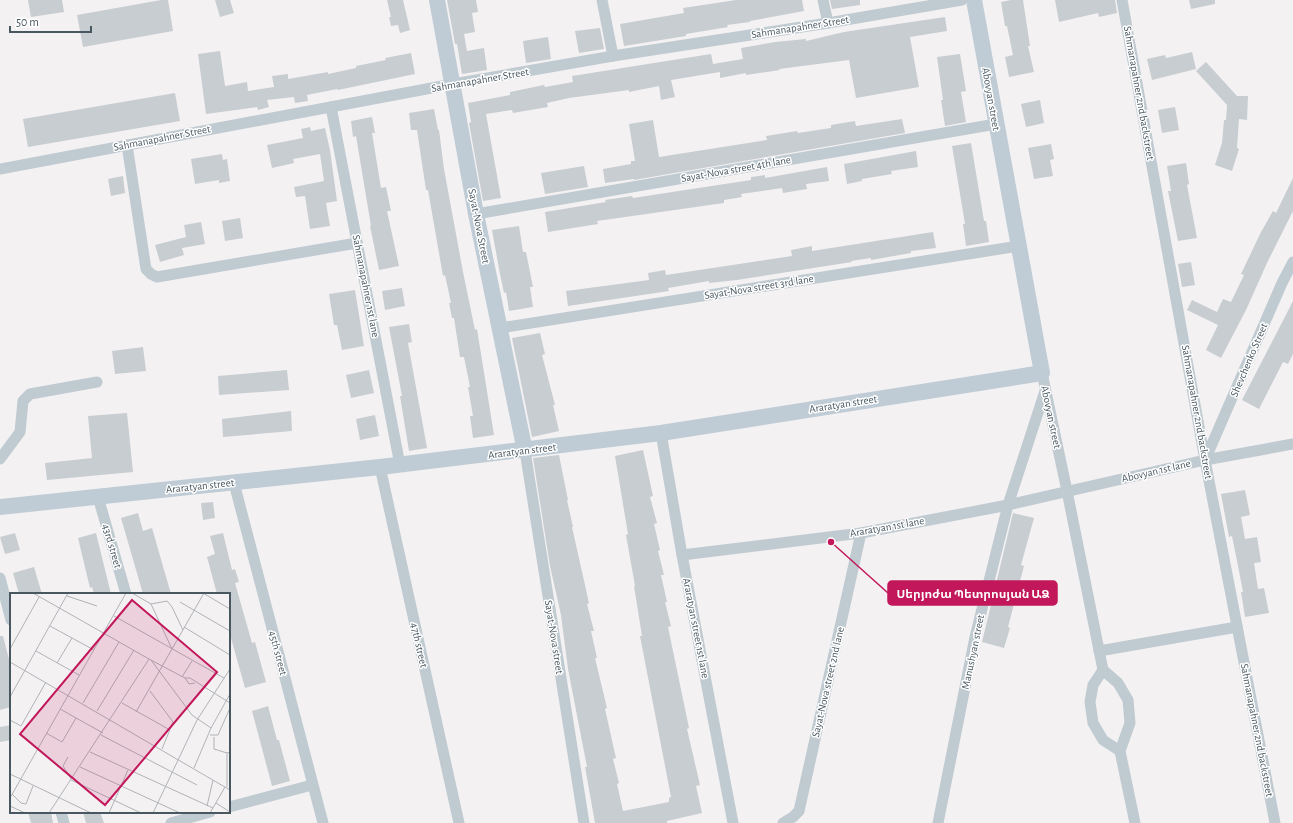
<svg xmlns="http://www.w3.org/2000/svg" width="1293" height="823" viewBox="0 0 1293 823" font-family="'Alegreya Sans','Noto Sans Armenian',sans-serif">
	<rect width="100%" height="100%" fill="#f4f1f2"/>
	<g fill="#c8cdd1">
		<path d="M28,0H62L64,12L31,17Z"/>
		<path d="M161,0H168L173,31L83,47L77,15Z"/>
		<path d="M215,0H230L234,13L220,17Z"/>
		<path d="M387,0H403L410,30L400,33L398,25L391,26L389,17H391Z"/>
		<path d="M447,0H476L478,12L472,13L475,32L464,34L467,51L484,48L487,70L462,74L457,44H455Z"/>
		<path d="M736,0H802L804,11L750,21V22L727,25L728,27L686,34V36L624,46L620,24L684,13L683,8Z"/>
		<path d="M830,0H860V5L832,9Z"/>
		<path d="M1011,0H1023L1030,46H1028L1034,72L1009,77L1005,57L1013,55L1007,26H1005L1001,2Z"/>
		<path d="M1055,0H1115L1117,13L1099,17L1098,13L1059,22Z"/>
		<path d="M1189,0H1215V4L1191,9Z"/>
		<path d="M945,17L947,31L910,37L919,87L856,98L849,60L779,69L780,70L746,75V73L720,78V72L671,80L675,97L661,100L659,86L629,92V90L569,98L547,103L548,107L513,113L512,110L486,114L501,198L483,201L469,123L471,122L468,103L510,95V92L544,85L545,87L573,82L572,76L711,54L713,64L743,59L741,48L775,42L806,39V41L844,32Z"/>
		<path d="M600,28L604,49L579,53L575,31Z"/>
		<path d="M548,37L551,59L526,63L523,41Z"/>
		<path d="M220,51L225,86L247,82L248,91L274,87L272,76L288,74V79L328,72V74L356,68V66L386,60L385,58L411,53L415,74L338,90L337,89L307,95L308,101L295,103L294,97L267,100L269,107L258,110L257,107L206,114L198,54Z"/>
		<path d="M1192,52L1196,69L1152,80L1147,59L1165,55L1166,58Z"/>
		<path d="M960,54L966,91L961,92L966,122L945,126L941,100H943L937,57Z"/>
		<path d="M1206,62L1237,96H1248L1247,120L1239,119L1237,148L1239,149L1232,171L1215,165L1222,143L1224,120H1226L1227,105L1196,71Z"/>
		<path d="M175,93L180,121L28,147L23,119Z"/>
		<path d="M1040,100L1044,123L1026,127L1021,104Z"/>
		<path d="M1175,107L1179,130L1162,133L1158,110Z"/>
		<path d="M434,109L438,130H439L444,169L463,272L475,330L477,329L494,435L473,438L470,416H473L468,387H470L464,357H460L454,318H452L449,303H451L445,275L443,276L428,190H426L417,130H411L409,113Z"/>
		<path d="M372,117L375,133H372L381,188L386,187L391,211H387L399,266L379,270L370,226H371L356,136L353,137L351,121Z"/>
		<path d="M902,119L905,133L634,180V179L605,183L603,169L631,164V161H635L629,124L653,120L659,157L767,140L766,136L797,131L798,133L831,128V125L855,121L856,126Z"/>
		<path d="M310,127L311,131L325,128L330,150L337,201L326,203L330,226L310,229L305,196L296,197L294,187L324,181L320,154L293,159L294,163L272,168L267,145L303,138L301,129Z"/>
		<path d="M971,143L984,221H986L989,242L966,246L963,224H965L952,146Z"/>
		<path d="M1051,144L1054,159L1050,160L1053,176L1034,179L1028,148Z"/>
		<path d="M916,151L918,167L891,171L892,174L862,179V181L847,184L844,164Z"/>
		<path d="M222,154L223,160L227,159L230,181L219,183V180L195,184L191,159Z"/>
		<path d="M1186,163L1189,184L1187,185L1197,238L1178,241L1168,191H1171L1167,166Z"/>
		<path d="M584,166L588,187L545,194L541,173Z"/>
		<path d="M827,167L829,181L806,184L807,189L783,193L782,188L741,194L742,197L724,200V203L597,221L598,224L548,232L545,212L606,202L605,200L632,196L633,198L751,180V177L765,175V178Z"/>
		<path d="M123,176L125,193L111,196L108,179Z"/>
		<path d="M1293,178V211L1267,263L1246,310L1221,358L1206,350L1218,325L1187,310L1192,300L1217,312L1223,299L1231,302L1244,275L1241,274L1261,232L1273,211L1276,213Z"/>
		<path d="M240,218L243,238L225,241L222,221Z"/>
		<path d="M201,222L205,244L182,248L184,255L160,262L155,245L186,237L184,225Z"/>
		<path d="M519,226L523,252H526L533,287H530L533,307L509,311L506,292L504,293L500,274L492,230Z"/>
		<path d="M933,232L936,248L911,251V253L871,260V258L851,261L852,262L737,280L709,283V281L668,288L669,291L568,306L566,291L649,280L648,273L665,270L666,275L792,256L791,250L812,246V251Z"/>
		<path d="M1191,262L1195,285L1182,287L1178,264Z"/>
		<path d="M402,288L405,306L385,310L382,291Z"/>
		<path d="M355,290L364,346L342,350L337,325H334L329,294Z"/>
		<path d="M1293,301V354L1288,364L1283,362L1259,409L1242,400Z"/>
		<path d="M409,324L412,342L408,343L427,448L409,451L400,396H402L389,327Z"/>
		<path d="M540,333L545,354L542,355L555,405H553L559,431L532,437L512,338Z"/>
		<path d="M143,347L146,371L115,374L112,351Z"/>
		<path d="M287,370L289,390L219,395L218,376Z"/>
		<path d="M369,370L374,393L351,398L346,375Z"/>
		<path d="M291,411L292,431L223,437L222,419Z"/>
		<path d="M127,413L133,472L47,480L45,463L92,458L88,416Z"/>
		<path d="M375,415L379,436L360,440L356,419Z"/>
		<path d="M643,450L653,496L650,497L657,523L654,524L660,550L658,551L664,575H661L667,602H665L671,626L668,627L689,728L687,729L700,785L696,786L702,813L667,821V823H595L585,767H587L568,669L561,615L550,566L533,458L559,455L568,500H567L573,527H572L589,603L587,604L594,631H591L597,658H595L607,708L605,709L616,758L613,759L619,783L617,784L623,811L669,802V798L671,797L640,636H642L634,586H635L626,535L628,534L615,456Z"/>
		<path d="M1245,490L1250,515L1241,517L1245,539L1257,537L1261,562L1254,563L1258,589L1264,588L1269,613L1245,617L1241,592H1243L1238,566L1232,536L1229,537L1221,494Z"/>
		<path d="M213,502L215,518L203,520L201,503Z"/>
		<path d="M138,513L143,531L152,528L171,594H143L121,518Z"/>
		<path d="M1013,513L1034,518L1021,565L1024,566L1008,627L1010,628L1004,648L982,642Z"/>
		<path d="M15,533L20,550L5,554L0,537Z"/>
		<path d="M96,533L111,594H94L92,587L90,588L78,538Z"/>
		<path d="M223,533L232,570L235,569L239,582L235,583L252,643L255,642L266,682L245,688L229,631V594H217L207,557L215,554L210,536Z"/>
		<path d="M34,567L42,594H19L13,573Z"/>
		<path d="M0,636H3L11,667V707L0,710Z"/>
		<path d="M268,706L277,740H279L290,781L272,786L252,711Z"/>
		<path d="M11,725V740L0,742V727Z"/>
		<path d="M28,812H51L53,823H31Z"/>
		<path d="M83,812H100L104,823H86Z"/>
	</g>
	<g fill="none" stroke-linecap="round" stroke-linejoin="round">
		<g stroke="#bfcad1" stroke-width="11">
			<path d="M602,0L613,56"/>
			<path d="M823,0L828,23"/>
			<path d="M1122,0L1205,460L1275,823"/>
			<path d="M331,107L400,465"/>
			<path d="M127,145L146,269L151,274L157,277L357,243"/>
			<path d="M0,169L453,84L613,56L828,23L962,0"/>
			<path d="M476,214L996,124"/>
			<path d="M500,328L1019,246"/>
			<path d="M1042,373L1067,491L1103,670L1118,683L1128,700L1130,723L1120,751L1135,823"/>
			<path d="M661,433L682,555L733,823"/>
			<path d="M525,451L584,823"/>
			<path d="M0,459L20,432L23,401L30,394L97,382"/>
			<path d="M1205,460L1282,283L1293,262"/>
			<path d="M380,467L459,823"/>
			<path d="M234,483L323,823"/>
			<path d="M98,497L126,594"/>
			<path d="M682,555L861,533L1008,505L1205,460L1293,444"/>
			<path d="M0,578L11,620"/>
			<path d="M1099,651L1237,627"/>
			<path d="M1103,670L1093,685L1090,702L1093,723L1103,740L1120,751"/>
			<path d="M229,807L312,785"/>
			<path d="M61,812L64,823"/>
			<path d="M171,823L210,812"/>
			<path d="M783,823L793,817L799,811L861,533"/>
			<path d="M938,823L975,637L1008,505L1045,391"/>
		</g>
		<g stroke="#bfccd6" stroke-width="16">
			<path d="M437,0L476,214L525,451"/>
			<path d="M0,507L380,467L661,433L1042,373L974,0"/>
		</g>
	</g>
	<g text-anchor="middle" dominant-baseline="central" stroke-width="3" stroke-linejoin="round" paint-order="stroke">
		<g font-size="11" fill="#485760" stroke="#fff">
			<text transform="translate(800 27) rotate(-9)">Sahmanapahner Street</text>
			<text transform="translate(480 80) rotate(-10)">Sahmanapahner Street</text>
			<text transform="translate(1139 93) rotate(80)">Sahmanapahner 2nd backstreet</text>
			<text transform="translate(991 99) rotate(80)">Abovyan street</text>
			<text transform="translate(162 138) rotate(-11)">Sahmanapahner Street</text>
			<text transform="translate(736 169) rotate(-10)">Sayat-Nova street 4th lane</text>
			<text transform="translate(479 226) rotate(79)">Sayat-Nova Street</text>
			<text transform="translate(366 286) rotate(79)">Sahmanapahner 1st lane</text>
			<text transform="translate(759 287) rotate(-9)">Sayat-Nova street 3rd lane</text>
			<text transform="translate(1249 360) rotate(-67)">Shevchenko Street</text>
			<text transform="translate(843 404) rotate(-9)">Araratyan street</text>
			<text transform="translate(1197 412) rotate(80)">Sahmanapahner 2nd backstreet</text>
			<text transform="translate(1051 417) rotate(78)">Abovyan street</text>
			<text transform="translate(522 451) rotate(-7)">Araratyan street</text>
			<text transform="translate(1156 471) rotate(-13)">Abovyan 1st lane</text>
			<text transform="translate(200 486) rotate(-6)">Araratyan street</text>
			<text transform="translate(887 527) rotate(-10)">Araratyan 1st lane</text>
			<text transform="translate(112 546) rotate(74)">43rd street</text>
			<text transform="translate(696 628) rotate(79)">Araratyan street 1st lane</text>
			<text transform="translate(554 637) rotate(81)">Sayat-Nova street</text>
			<text transform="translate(419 645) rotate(77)">47th street</text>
			<text transform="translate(973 652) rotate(-78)">Manushyan street</text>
			<text transform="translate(278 653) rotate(75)">45th street</text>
			<text transform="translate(828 682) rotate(-77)">Sayat-Nova street 2nd lane</text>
			<text transform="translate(1257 730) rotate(79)">Sahmanapahner 2nd backstreet</text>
		</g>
	</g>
	<g transform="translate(10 593)">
		<rect width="220" height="220" fill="#f4f1f2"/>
		<path fill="none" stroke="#afb3b8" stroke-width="1" d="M23,0L139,66L39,220M122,0L141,11L162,56M193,0L220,16M57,3L87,13M157,8L162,14L173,37M170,9L220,38M141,11L157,8M104,23L214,85M40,33L84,57M174,34L220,62M0,56L29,4M26,58L69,82M139,66L175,85H180L220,110M141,67L182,122L201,135M0,69L220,197M47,70L62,45M172,84L182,68M175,85L179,91L185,90M140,98L163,129L152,156M0,104L58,0M73,110L109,49M112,110L160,137M50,116L93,140M87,118L124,57M126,119L194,0M0,127L11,133L36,89M36,140L52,149L66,125M91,142L187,192M200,142H208L220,115M204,144V156L217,160M80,159L203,215M58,164L53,173L61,186M70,174L170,220M184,175L201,135L220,101M0,181L81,220M61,187L131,220M217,194V160L220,159M2,201L11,210L16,211L23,193M0,205L116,0M206,210L220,219M0,213L15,220M197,213L203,187M99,220L118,177M143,220L187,127L220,76M200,220L215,194"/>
		<path fill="#c2185b" fill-opacity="0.15" stroke="#c2185b" stroke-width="2" d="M122,7L207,79L95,212L10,141Z"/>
		<rect width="220" height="220" fill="none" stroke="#485760" stroke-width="2"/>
	</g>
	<path fill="none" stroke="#c2185b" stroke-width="1.5" d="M831 542L888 593"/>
	<circle fill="#c2185b" stroke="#fff" stroke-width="1.5" cx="831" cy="542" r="4"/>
	<rect fill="#c2185b" stroke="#c2185b" stroke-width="1.5" x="888" y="581" width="169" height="24" rx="4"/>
	<g font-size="12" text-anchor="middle" font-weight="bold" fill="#fff">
		<text x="973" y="598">Սերյոժա Պետրոսյան ԱՁ</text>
	</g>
	<path d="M10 26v6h81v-6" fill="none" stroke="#485760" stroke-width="2"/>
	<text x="16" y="26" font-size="12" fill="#485760" stroke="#ffffff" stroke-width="3" paint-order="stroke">50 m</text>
</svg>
